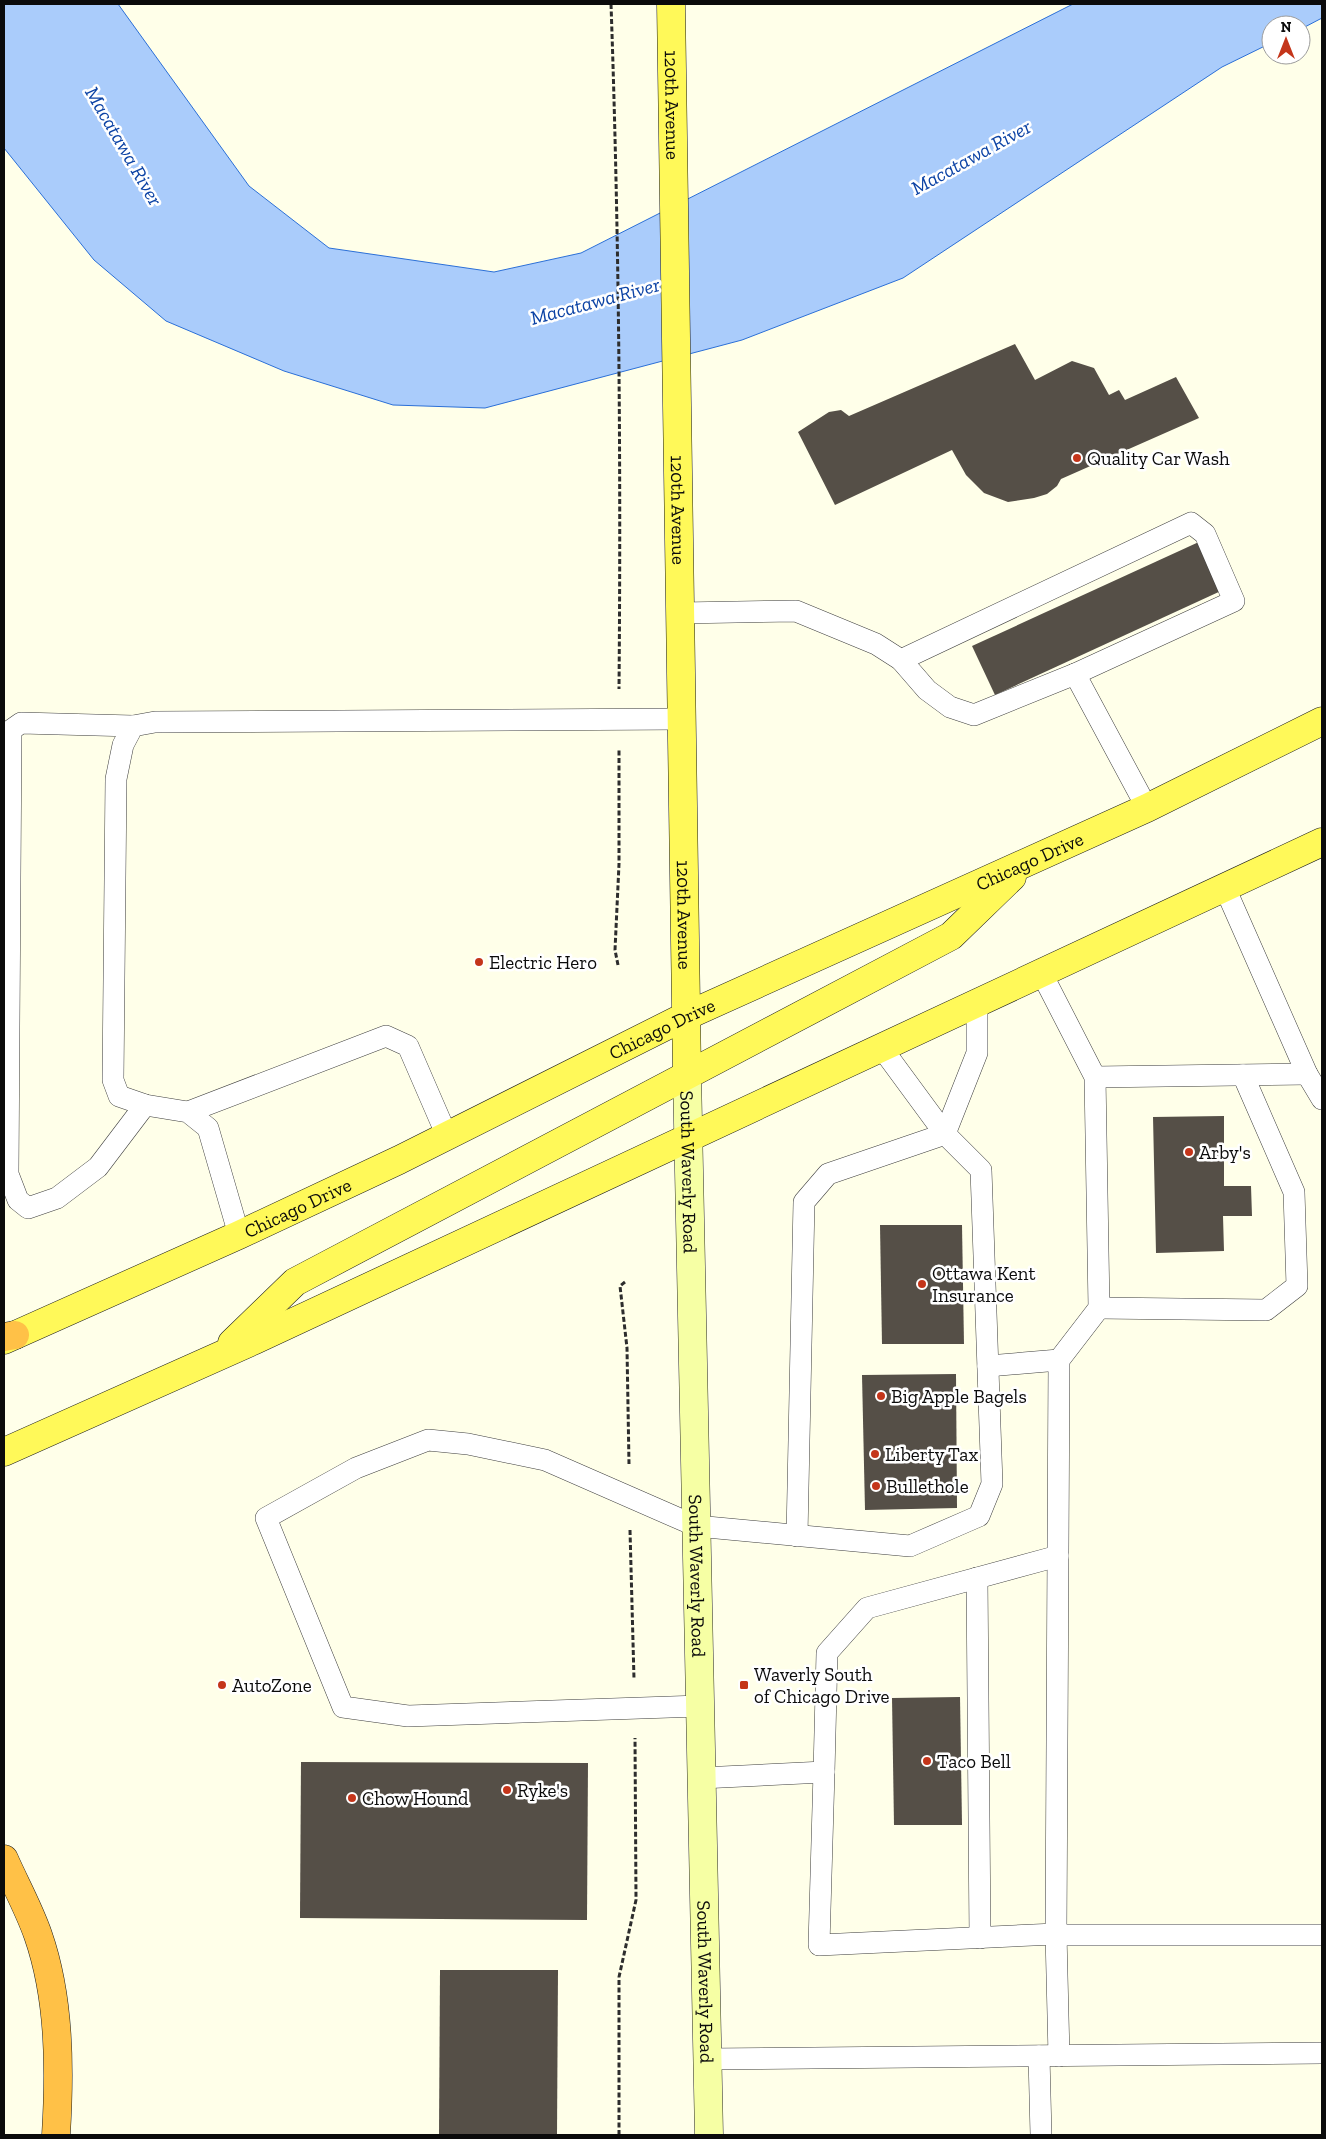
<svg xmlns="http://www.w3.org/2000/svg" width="1326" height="2139" viewBox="0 0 1326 2139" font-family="'Zilla Slab',serif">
	<rect width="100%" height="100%" fill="#ffffe9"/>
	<path fill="#aaccfb" stroke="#2b6fd7" d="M4,4H118L249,186L329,248L494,272L581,253L1073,4H1322V18L1301,29V25H1271V43L1222,67L903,278L742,340L485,408L393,405L284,371L166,321L94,260L4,148Z"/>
	<g fill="#554f47">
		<path d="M1015,344L1035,380L1072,361L1094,368L1109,395L1119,390L1125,400L1176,377L1199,418L1061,479L1057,486L1047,494L1034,498L1008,502L984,493L966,475L952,450L835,505L798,432L829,412L841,410L849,416Z"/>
		<path d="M1201,541L1223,590L995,695L972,646Z"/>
		<path d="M1224,1116V1186H1251L1252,1216H1223L1224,1251L1156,1253L1153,1117Z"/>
		<path d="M880,1225H962L964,1344H882Z"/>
		<path d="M956,1374L957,1508L865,1510L862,1375Z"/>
		<path d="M960,1697L962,1825H894L892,1698Z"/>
		<path d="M301,1762L588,1763L587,1920L300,1918Z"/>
		<path d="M440,1970H558L557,2135H439Z"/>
	</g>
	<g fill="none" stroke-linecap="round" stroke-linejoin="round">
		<defs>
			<g id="lane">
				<path d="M681,613L796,611L876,644L901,660L927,690L950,707L974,715L1075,674L1147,808"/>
				<path d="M901,660L1191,523L1205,534L1234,601L1075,674"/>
				<path d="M133,726L21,723L11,730L8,1174L18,1200L28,1208L57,1198L98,1167L145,1105"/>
				<path d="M1225,888L1307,1074L1322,1099"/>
				<path d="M1041,972L1095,1077L1099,1308L1059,1360L1056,1935H1322"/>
				<path d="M1095,1077L1307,1074"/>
				<path d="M188,1112L386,1036L408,1046L447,1136"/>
				<path d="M239,1235L208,1128L188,1112L145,1105L119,1096L113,1080L116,779L123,745L133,726L155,722L682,719"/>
				<path d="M1099,1308L1266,1310L1297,1286L1294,1192L1243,1075"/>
				<path d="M988,1366L1059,1360"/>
				<path d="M797,1536L804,1202L828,1174L945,1134L977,1053V1002"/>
				<path d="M977,1578L980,1938"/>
				<path d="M700,1706L408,1716L343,1707L266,1518L356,1468L428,1440L468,1444L545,1460L696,1526L910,1546L979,1516L992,1484L981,1170L945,1134L881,1047"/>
				<path d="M824,1772L827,1653L867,1608L1058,1556"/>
				<path d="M701,1778L824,1772L819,1945L1056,1934L1059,2056"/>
				<path d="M1039,2056L1041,2135"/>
				<path d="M707,2059L1322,2053"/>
			</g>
			<g id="secondary">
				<path id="s1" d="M687,1074L709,2135"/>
			</g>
			<g id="primary">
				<path id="s2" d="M671,4L687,1074"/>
				<path id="s3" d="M4,1340L239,1235L399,1160L686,1016L1147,808L1322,721"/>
				<path d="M232,1343L295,1282L951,936L1012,877"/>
				<path d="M4,1452L255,1340L1322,842"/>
			</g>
			<g id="highway">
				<path d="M4,1337L15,1335"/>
				<path d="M4,1859C15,1884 29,1909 38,1935C60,1998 60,2070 56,2135"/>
			</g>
		</defs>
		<use href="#lane" stroke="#3e3e3e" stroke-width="22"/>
		<use href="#secondary" stroke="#2d2d2d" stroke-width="29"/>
		<use href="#primary" stroke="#1c1c1c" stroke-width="29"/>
		<use href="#highway" stroke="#1c1c1c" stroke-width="29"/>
		<g stroke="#2d2d2d" stroke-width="3" stroke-dasharray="5 2.5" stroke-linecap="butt">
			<path d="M611,4C619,232 621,461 619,689"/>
			<path d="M618,965L615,950L619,864V748"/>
			<path d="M625,1282L620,1286L627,1348L629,1464"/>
			<path d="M630,1530L634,1679"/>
			<path d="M619,2135V1977L636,1900L635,1738"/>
		</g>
		<use href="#lane" stroke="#fff" stroke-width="21"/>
		<use href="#secondary" stroke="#f6ffa4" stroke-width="28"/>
		<use href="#primary" stroke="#fff959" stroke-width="28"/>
		<use href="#highway" stroke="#ffc147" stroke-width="28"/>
	</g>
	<g fill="#c4351a" stroke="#fff" stroke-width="2">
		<circle cx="1077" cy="458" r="5"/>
		<circle cx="479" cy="962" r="5"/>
		<circle cx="1189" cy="1152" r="5"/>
		<circle cx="922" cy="1284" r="5"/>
		<circle cx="881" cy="1396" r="5"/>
		<circle cx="875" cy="1454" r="5"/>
		<circle cx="876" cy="1486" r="5"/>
		<circle cx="222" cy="1685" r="5"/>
		<rect x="739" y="1680" width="10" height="10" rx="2.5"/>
		<circle cx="927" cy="1761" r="5"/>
		<circle cx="507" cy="1790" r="5"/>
		<circle cx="352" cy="1798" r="5"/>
	</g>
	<g text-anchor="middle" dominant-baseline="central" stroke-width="5" stroke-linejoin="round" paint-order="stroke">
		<g font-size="19" fill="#0b0b0b" stroke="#fff">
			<text stroke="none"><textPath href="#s2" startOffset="101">120th Avenue</textPath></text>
			<text stroke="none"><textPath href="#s2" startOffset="506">120th Avenue</textPath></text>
			<text stroke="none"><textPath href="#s3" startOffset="1132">Chicago Drive</textPath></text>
			<text stroke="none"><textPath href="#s2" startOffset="911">120th Avenue</textPath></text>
			<text stroke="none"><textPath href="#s3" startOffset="728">Chicago Drive</textPath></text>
			<text stroke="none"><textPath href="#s1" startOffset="98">South Waverly Road</textPath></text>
			<text stroke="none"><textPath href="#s3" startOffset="322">Chicago Drive</textPath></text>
			<text stroke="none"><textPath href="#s1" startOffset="502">South Waverly Road</textPath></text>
			<text stroke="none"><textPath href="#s1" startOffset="908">South Waverly Road</textPath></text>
		</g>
		<g font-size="19" fill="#0b0b0b" stroke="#fff" text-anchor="start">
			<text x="1087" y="458">Quality Car Wash</text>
			<text x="489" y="962">Electric Hero</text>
			<text x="1199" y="1152">Arby's</text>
			<text x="932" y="1273">Ottawa Kent<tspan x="932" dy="22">Insurance</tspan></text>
			<text x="891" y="1396">Big Apple Bagels</text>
			<text x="885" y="1454">Liberty Tax</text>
			<text x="886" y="1486">Bullethole</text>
			<text x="754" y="1674">Waverly South<tspan x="754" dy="22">of Chicago Drive</tspan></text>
			<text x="232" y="1685">AutoZone</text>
			<text x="937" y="1761">Taco Bell</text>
			<text x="517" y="1790">Ryke's</text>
			<text x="362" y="1798">Chow Hound</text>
		</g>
		<g font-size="20" font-style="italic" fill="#0c43a5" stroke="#fff">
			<text transform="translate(124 146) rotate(60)">Macatawa River</text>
			<text transform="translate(971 157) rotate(-29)">Macatawa River</text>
			<text transform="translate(595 301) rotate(-15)">Macatawa River</text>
		</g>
	</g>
	<rect width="1326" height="2139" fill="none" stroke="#0b0b0b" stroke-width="10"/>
	<g transform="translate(1286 40)"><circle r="24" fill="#ffffff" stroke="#9d9d9d"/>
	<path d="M0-4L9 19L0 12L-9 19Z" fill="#c4351a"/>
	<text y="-8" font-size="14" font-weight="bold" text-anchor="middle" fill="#0b0b0b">N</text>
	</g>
</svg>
